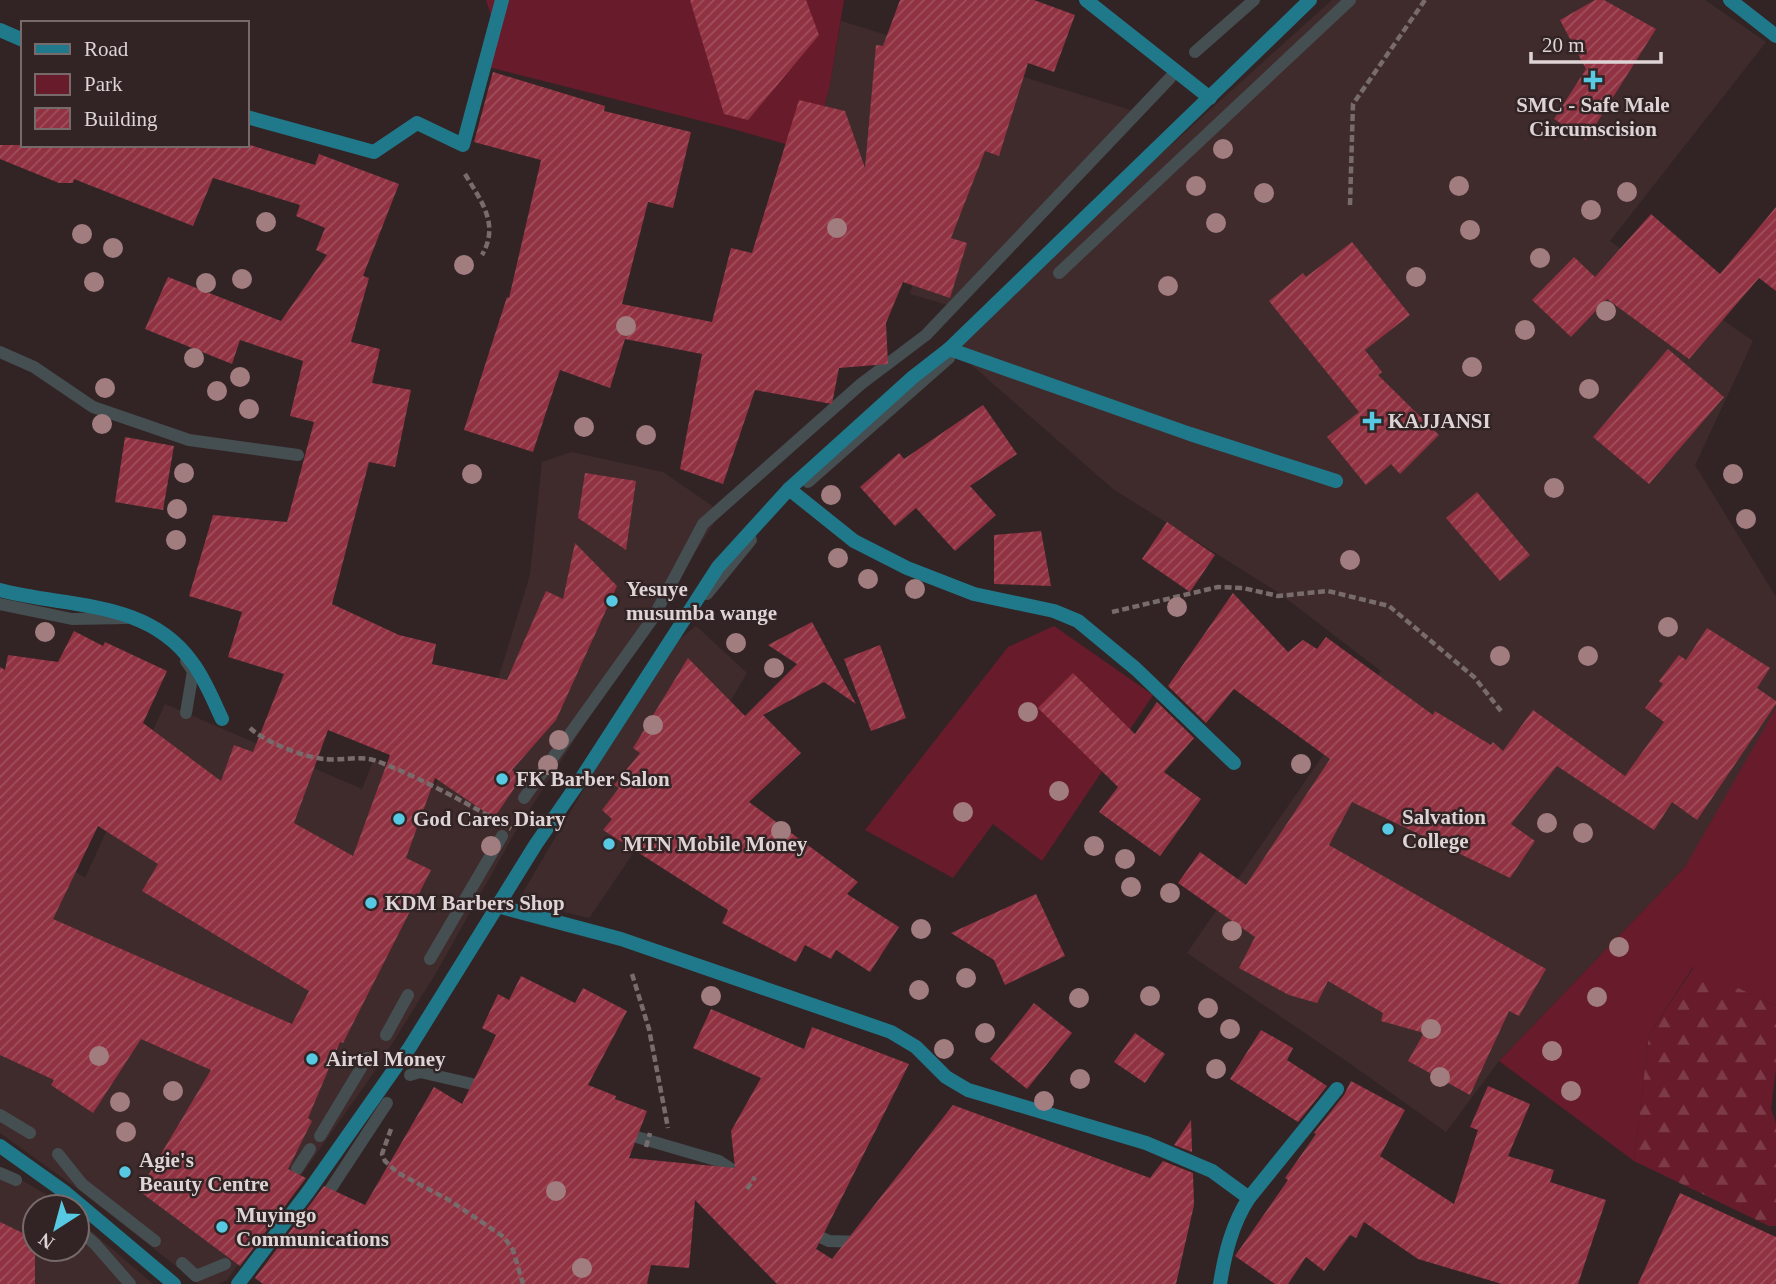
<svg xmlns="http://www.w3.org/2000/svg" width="1776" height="1284" viewBox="0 0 1776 1284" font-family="'Times New Roman',serif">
	<defs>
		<pattern id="forest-firs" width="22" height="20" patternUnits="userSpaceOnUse" patternTransform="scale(1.75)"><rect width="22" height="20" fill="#681b2a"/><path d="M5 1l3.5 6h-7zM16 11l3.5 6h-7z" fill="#7d3b48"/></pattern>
		<pattern id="building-hatch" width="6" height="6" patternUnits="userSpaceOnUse" patternTransform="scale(1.75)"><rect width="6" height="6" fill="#913242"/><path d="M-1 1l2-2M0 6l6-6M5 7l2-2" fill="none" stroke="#a04f5c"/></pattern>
	</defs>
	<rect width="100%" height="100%" fill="#322425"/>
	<g fill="#402b2c">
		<path d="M1332,0H1705L1766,42L1610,241L1753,341L1695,465L1776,597V753L1685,867L1499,1061L1446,1132L1352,1065L1187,953L1381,671L1279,593L1113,489L949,345Z"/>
		<path d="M841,21L1137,112L1006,251L958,308L910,294L930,224L813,152L830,85Z"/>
		<path d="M571,452L663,472L721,512L514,834L436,973L375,1071L227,1280L218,1284H199L71,1184L0,1133V822L85,878L165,704L362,789L374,759L432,790L495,689L530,575L542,462Z"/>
		<path d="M696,626L747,673L683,780L589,918L518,901L665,651Z"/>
		<path d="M0,1167L50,1197L62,1207H35V1249H77V1219L153,1284H0Z"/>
	</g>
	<g fill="#681b2a">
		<path d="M486,0H844L830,85L813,152L733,129L488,67L495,28Z"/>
		<path d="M1054,626L1153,695L1042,861L993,824L953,878L865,830L1008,647Z"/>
		<path d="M1776,708V1006L1693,967L1649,1035L1634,1161L1499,1061L1685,867Z"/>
	</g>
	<path fill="url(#forest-firs)" d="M1694,967L1776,1006V1069L1771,1109L1776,1123V1226H1769L1634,1161L1649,1035Z"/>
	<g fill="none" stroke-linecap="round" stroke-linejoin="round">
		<g stroke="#454e51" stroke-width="12">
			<path d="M1195,52L1254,0"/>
			<path d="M1059,273L1350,0"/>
			<path d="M0,352L34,367L93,407L189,440L298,455"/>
			<path d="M808,482L949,358"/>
			<path d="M707,594L751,540"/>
			<path d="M0,604L72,619L126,618"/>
			<path d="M186,713L193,671L186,661"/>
			<path d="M524,798L653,618L703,524L861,384L926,335L1170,78"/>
			<path d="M430,959L502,836"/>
			<path d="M386,1035L408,995"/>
			<path d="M410,1075L420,1072L485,1087"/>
			<path d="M0,1115L30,1133"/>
			<path d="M623,1133L719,1161L740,1175"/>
			<path d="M320,1136L367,1058"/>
			<path d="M58,1154L82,1184L155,1241"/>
			<path d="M297,1169L310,1149"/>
			<path d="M0,1173L16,1180"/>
			<path d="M322,1202L387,1103"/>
			<path d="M77,1228L95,1244L130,1284"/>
			<path d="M809,1232L829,1241L862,1242"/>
			<path d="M182,1263L196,1276L225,1264"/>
		</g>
	</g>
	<g fill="url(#building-hatch)" fill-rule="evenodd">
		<path d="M690,0H806L819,35L748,120L724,114Z"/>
		<path d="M900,0H1034L1075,15L1054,72L1028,63L999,156L985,151L951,238L967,243L950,298L903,282L886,323L888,364L839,368L832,404L755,390L723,484L680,469L702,354L625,339L610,388L560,370L533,452L464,430L507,297L509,298L541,160L474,142L493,72L605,106L604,111L691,132L673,208L648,202L622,304L712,322L731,248L752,253L799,100L845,111L865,168L876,45L883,46Z"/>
		<path d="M1595,0H1604L1656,29L1586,140L1554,119L1586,69L1560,20Z"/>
		<path d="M0,145H250L315,165L319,154L399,184L363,276L369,278L351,342L380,349L372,383L411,390L395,467L369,462L332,604L399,635L436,644L432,664L507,680L546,591L563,599L575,543L617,586L556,720L512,770L522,777L494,818L435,778L406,858L431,870L343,1043L340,1042L308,1118L312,1121L288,1169L306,1178L240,1266L139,1191L211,1070L141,1039L93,1113L51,1085L54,1080L0,1055V667L5,670L8,655L58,662L74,631L103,646L105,642L167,671L143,723L221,781L234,745L253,752L284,674L228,657L242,612L189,596L213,515L287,522L314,422L290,416L303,361L240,340L232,364L145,329L168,277L281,321L327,255L316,250L325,228L296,216L300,205L213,178L193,226L74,179L73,183H59L0,159ZM328,730L390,755L353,856L294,823ZM98,826L158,864L142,891L309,991L292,1024L53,919Z"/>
		<path d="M1776,207V291L1759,278L1689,359L1607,299L1571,337L1532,300L1574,257L1595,277L1651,214L1720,274Z"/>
		<path d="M1352,242L1410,315L1365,350L1382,372L1378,375L1439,435L1400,474L1391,464L1366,485L1327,437L1359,412L1269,301L1303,273L1306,277Z"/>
		<path d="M1668,349L1724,397L1649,484L1593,437Z"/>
		<path d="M983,405L1017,454L970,486L996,515L955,551L916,508L895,526L860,487L899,453L904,459Z"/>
		<path d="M125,437L174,446L163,510L115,502Z"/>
		<path d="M585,473L636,481L626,550L578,518Z"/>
		<path d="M1477,492L1530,555L1500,581L1446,518Z"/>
		<path d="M1167,522L1215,555L1190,592L1142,559Z"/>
		<path d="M1041,531L1051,586L994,584V535Z"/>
		<path d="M1233,593L1288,652L1303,640L1317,649L1326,637L1433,715L1435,711L1491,745L1493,742L1503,751L1533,710L1625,776L1664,722L1645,708L1663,684L1659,681L1679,655L1686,660L1707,628L1770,668L1757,688L1776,701V704L1697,820L1672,802L1654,830L1557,766L1511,824L1535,841L1510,878L1352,802L1329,845L1546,969L1519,1016L1509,1011L1470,1095L1408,1061L1424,1033L1381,1021L1383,1013L1328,981L1317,1003L1289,995L1239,968L1255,937L1178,883L1200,852L1246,885L1330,759L1234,689L1206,723L1168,686Z"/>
		<path d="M812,622L856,704L824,682L763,715L801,753L749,802L858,882L847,894L899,927L870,972L836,950L831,959L805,945L796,962L722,923L728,910L603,830L612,819L602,810L619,788L614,785L640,753L633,748L688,658L745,716L797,664L768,645Z"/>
		<path d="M880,645L906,718L871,731L844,659Z"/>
		<path d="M1073,673L1135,734L1157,702L1194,738L1164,772L1201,799L1160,856L1099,812L1118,787L1038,708Z"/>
		<path d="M1036,894L1065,956L1005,985L994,960L951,933Z"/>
		<path d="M521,976L575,1003L583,988L627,1011L588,1085L616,1096L615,1099L647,1111L629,1158L735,1168L731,1131L761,1078L693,1048L711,1009L804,1049L812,1027L909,1064L816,1249L832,1259L953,1105L1150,1178L1163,1161L1193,1173L1194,1205L1176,1284H777L695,1200L689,1268L651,1265L647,1284H263L255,1278L324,1186L365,1205L434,1087L462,1104L496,1035L482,1028L498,994L509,1000Z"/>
		<path d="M1034,1003L1072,1033L1027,1089L990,1059Z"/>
		<path d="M1261,1030L1293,1048L1287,1060L1327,1086L1298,1122L1230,1079Z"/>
		<path d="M1135,1033L1165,1054L1145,1083L1114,1062Z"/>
		<path d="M1351,1081L1405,1110L1380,1156L1454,1204L1478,1130L1470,1127L1488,1086L1530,1104L1508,1156L1554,1170L1550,1182L1606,1200L1578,1284H1502L1418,1259L1364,1222L1356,1238L1350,1235L1324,1271L1306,1257L1288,1284H1275L1235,1256L1288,1180L1285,1178L1316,1134L1314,1133L1344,1095Z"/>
		<path d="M1191,1120L1192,1152L1174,1145Z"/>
		<path d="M1680,1193L1776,1237V1284H1638Z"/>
		<path d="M0,1222L35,1239V1284H0Z"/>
	</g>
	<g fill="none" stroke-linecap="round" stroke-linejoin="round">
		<g stroke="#776b6c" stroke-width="4.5" stroke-dasharray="7 3.5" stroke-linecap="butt">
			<path d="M465,174C481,201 500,224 482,255"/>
			<path d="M1350,205L1353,104L1425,0"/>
			<path d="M1112,612L1218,587L1243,588L1278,596L1328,591L1389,606L1474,677L1501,711"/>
			<path d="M250,728C265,742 303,757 324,759C340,761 361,755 377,761C423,779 469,804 511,829"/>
			<path d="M632,974L649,1029L668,1128"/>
			<path d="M391,1129L382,1154L385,1161L398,1173L449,1200L504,1237L513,1250L523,1284"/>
			<path d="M646,1147L650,1133"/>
			<path d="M747,1189L755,1177"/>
		</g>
		<g stroke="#20798b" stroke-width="14">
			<path d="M1086,0L1210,98"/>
			<path d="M1730,0L1776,36"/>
			<path d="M0,30L23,40"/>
			<path d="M247,117L374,152L417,123L463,145L502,0"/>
			<path d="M949,349L1190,434L1336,481"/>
			<path d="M789,489L854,541L907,568L974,594L1054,611L1078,621L1136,669L1234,763"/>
			<path d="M0,590C67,608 147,599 192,662C205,679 213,700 222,719"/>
			<path d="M497,906L621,939L891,1032L916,1047L946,1077L968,1090L1146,1143L1212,1171L1249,1198L1337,1089"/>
			<path d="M238,1284L308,1192L410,1047L536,844L579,782L718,567L789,489L913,377L949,349L1310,0"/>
			<path d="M1220,1284C1225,1253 1232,1224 1249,1198"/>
		</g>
		<path stroke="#20798b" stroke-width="14" d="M0,1146L66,1193L174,1284"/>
	</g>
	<g fill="#a27d80">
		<circle cx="1223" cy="149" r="10"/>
		<circle cx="1196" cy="186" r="10"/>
		<circle cx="1459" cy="186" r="10"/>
		<circle cx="1627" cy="192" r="10"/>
		<circle cx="1264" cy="193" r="10"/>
		<circle cx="1591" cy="210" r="10"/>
		<circle cx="266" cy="222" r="10"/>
		<circle cx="1216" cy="223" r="10"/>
		<circle cx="837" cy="228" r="10"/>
		<circle cx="1470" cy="230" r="10"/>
		<circle cx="82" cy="234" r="10"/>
		<circle cx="113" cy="248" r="10"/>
		<circle cx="1540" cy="258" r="10"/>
		<circle cx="464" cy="265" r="10"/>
		<circle cx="1416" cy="277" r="10"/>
		<circle cx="242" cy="279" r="10"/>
		<circle cx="94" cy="282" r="10"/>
		<circle cx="206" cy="283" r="10"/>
		<circle cx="1168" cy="286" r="10"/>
		<circle cx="1606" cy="311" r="10"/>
		<circle cx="626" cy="326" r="10"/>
		<circle cx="1525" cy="330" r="10"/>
		<circle cx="194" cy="358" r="10"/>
		<circle cx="1472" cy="367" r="10"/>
		<circle cx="240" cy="377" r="10"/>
		<circle cx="105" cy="388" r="10"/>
		<circle cx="1589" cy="389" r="10"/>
		<circle cx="217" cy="391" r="10"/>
		<circle cx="249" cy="409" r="10"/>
		<circle cx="102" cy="424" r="10"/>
		<circle cx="584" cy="427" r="10"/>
		<circle cx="646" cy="435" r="10"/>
		<circle cx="184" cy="473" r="10"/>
		<circle cx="472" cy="474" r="10"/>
		<circle cx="1733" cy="474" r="10"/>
		<circle cx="1554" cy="488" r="10"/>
		<circle cx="831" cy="495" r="10"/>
		<circle cx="177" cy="509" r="10"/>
		<circle cx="1746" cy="519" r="10"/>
		<circle cx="176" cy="540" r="10"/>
		<circle cx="838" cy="558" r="10"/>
		<circle cx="1350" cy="560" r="10"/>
		<circle cx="868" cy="579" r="10"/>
		<circle cx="915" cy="589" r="10"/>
		<circle cx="1177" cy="607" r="10"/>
		<circle cx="1668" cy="627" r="10"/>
		<circle cx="45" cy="632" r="10"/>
		<circle cx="736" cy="643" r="10"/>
		<circle cx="1500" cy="656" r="10"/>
		<circle cx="1588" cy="656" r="10"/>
		<circle cx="774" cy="668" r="10"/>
		<circle cx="1028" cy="712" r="10"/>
		<circle cx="653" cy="725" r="10"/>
		<circle cx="559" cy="740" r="10"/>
		<circle cx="1301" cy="764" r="10"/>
		<circle cx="548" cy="765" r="10"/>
		<circle cx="1059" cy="791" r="10"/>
		<circle cx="963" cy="812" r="10"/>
		<circle cx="1547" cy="823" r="10"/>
		<circle cx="781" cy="831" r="10"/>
		<circle cx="1583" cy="833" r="10"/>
		<circle cx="491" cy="846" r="10"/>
		<circle cx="1094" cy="846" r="10"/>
		<circle cx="1125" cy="859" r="10"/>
		<circle cx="1131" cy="887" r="10"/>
		<circle cx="1170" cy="893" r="10"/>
		<circle cx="921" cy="929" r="10"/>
		<circle cx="1232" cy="931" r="10"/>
		<circle cx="1619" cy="947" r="10"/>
		<circle cx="966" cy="978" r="10"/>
		<circle cx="919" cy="990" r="10"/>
		<circle cx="711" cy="996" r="10"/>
		<circle cx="1150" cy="996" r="10"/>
		<circle cx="1597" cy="997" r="10"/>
		<circle cx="1079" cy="998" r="10"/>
		<circle cx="1208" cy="1008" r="10"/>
		<circle cx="1230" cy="1029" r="10"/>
		<circle cx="1431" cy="1029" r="10"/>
		<circle cx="985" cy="1033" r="10"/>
		<circle cx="944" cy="1049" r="10"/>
		<circle cx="1552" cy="1051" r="10"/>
		<circle cx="99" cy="1056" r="10"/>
		<circle cx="1216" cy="1069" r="10"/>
		<circle cx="1440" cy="1077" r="10"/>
		<circle cx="1080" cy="1079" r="10"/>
		<circle cx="173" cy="1091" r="10"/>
		<circle cx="1571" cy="1091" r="10"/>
		<circle cx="1044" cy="1101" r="10"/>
		<circle cx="120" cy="1102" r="10"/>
		<circle cx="126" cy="1132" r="10"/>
		<circle cx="556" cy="1191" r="10"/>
		<circle cx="582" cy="1268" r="10"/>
	</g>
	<g fill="#57c9e2" stroke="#322425" stroke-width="2.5">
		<path d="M1589.5 69.5h7v7h7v7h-7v7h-7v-7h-7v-7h7z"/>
		<path d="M1368.5 410.5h7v7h7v7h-7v7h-7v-7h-7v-7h7z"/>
		<circle cx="612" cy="601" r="7"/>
		<circle cx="502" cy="779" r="7"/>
		<circle cx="399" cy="819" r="7"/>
		<circle cx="1388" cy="829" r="7"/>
		<circle cx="609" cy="844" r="7"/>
		<circle cx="371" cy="903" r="7"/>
		<circle cx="312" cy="1059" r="7"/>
		<circle cx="125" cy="1172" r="7"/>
		<circle cx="222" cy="1227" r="7"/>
	</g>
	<g text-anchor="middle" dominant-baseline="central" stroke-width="5" stroke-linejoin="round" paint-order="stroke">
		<g font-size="21" font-weight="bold" fill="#ded4d5" stroke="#322425" text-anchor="start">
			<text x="1593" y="105" text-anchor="middle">SMC - Safe Male<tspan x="1593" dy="24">Circumscision</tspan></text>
			<text x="1388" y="421">KAJJANSI</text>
			<text x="626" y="589">Yesuye<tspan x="626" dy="24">musumba wange</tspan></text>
			<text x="516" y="779">FK Barber Salon</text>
			<text x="1402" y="817">Salvation<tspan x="1402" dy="24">College</tspan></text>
			<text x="413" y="819">God Cares Diary</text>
			<text x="623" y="844">MTN Mobile Money</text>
			<text x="385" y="903">KDM Barbers Shop</text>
			<text x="326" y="1059">Airtel Money</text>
			<text x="139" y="1160">Agie's<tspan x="139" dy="24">Beauty Centre</tspan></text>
			<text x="236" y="1215">Muyingo<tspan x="236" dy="24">Communications</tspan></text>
		</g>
	</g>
	<rect x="21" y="21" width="228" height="126" fill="#322425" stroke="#776a6b" stroke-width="2"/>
	<rect x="35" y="44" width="35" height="10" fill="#20798b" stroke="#776a6b" stroke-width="2"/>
	<text x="84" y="56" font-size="21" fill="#ded4d5">Road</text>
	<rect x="35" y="74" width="35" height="21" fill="#681b2a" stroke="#776a6b" stroke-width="2"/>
	<text x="84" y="91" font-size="21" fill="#ded4d5">Park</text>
	<rect x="35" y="108" width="35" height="21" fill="url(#building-hatch)" stroke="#776a6b" stroke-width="2"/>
	<text x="84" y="126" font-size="21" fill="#ded4d5">Building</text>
	<g transform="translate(56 1228) rotate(216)"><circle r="33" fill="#322425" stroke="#776a6b" stroke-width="2"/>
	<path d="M0-5L12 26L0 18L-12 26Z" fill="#57c9e2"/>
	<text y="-10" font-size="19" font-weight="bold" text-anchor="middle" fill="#ded4d5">N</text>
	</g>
	<path d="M1531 52v10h130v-10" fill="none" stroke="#ded4d5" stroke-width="3.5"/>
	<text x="1542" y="52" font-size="21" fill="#ded4d5" stroke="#322425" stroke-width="5" paint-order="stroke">20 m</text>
</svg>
